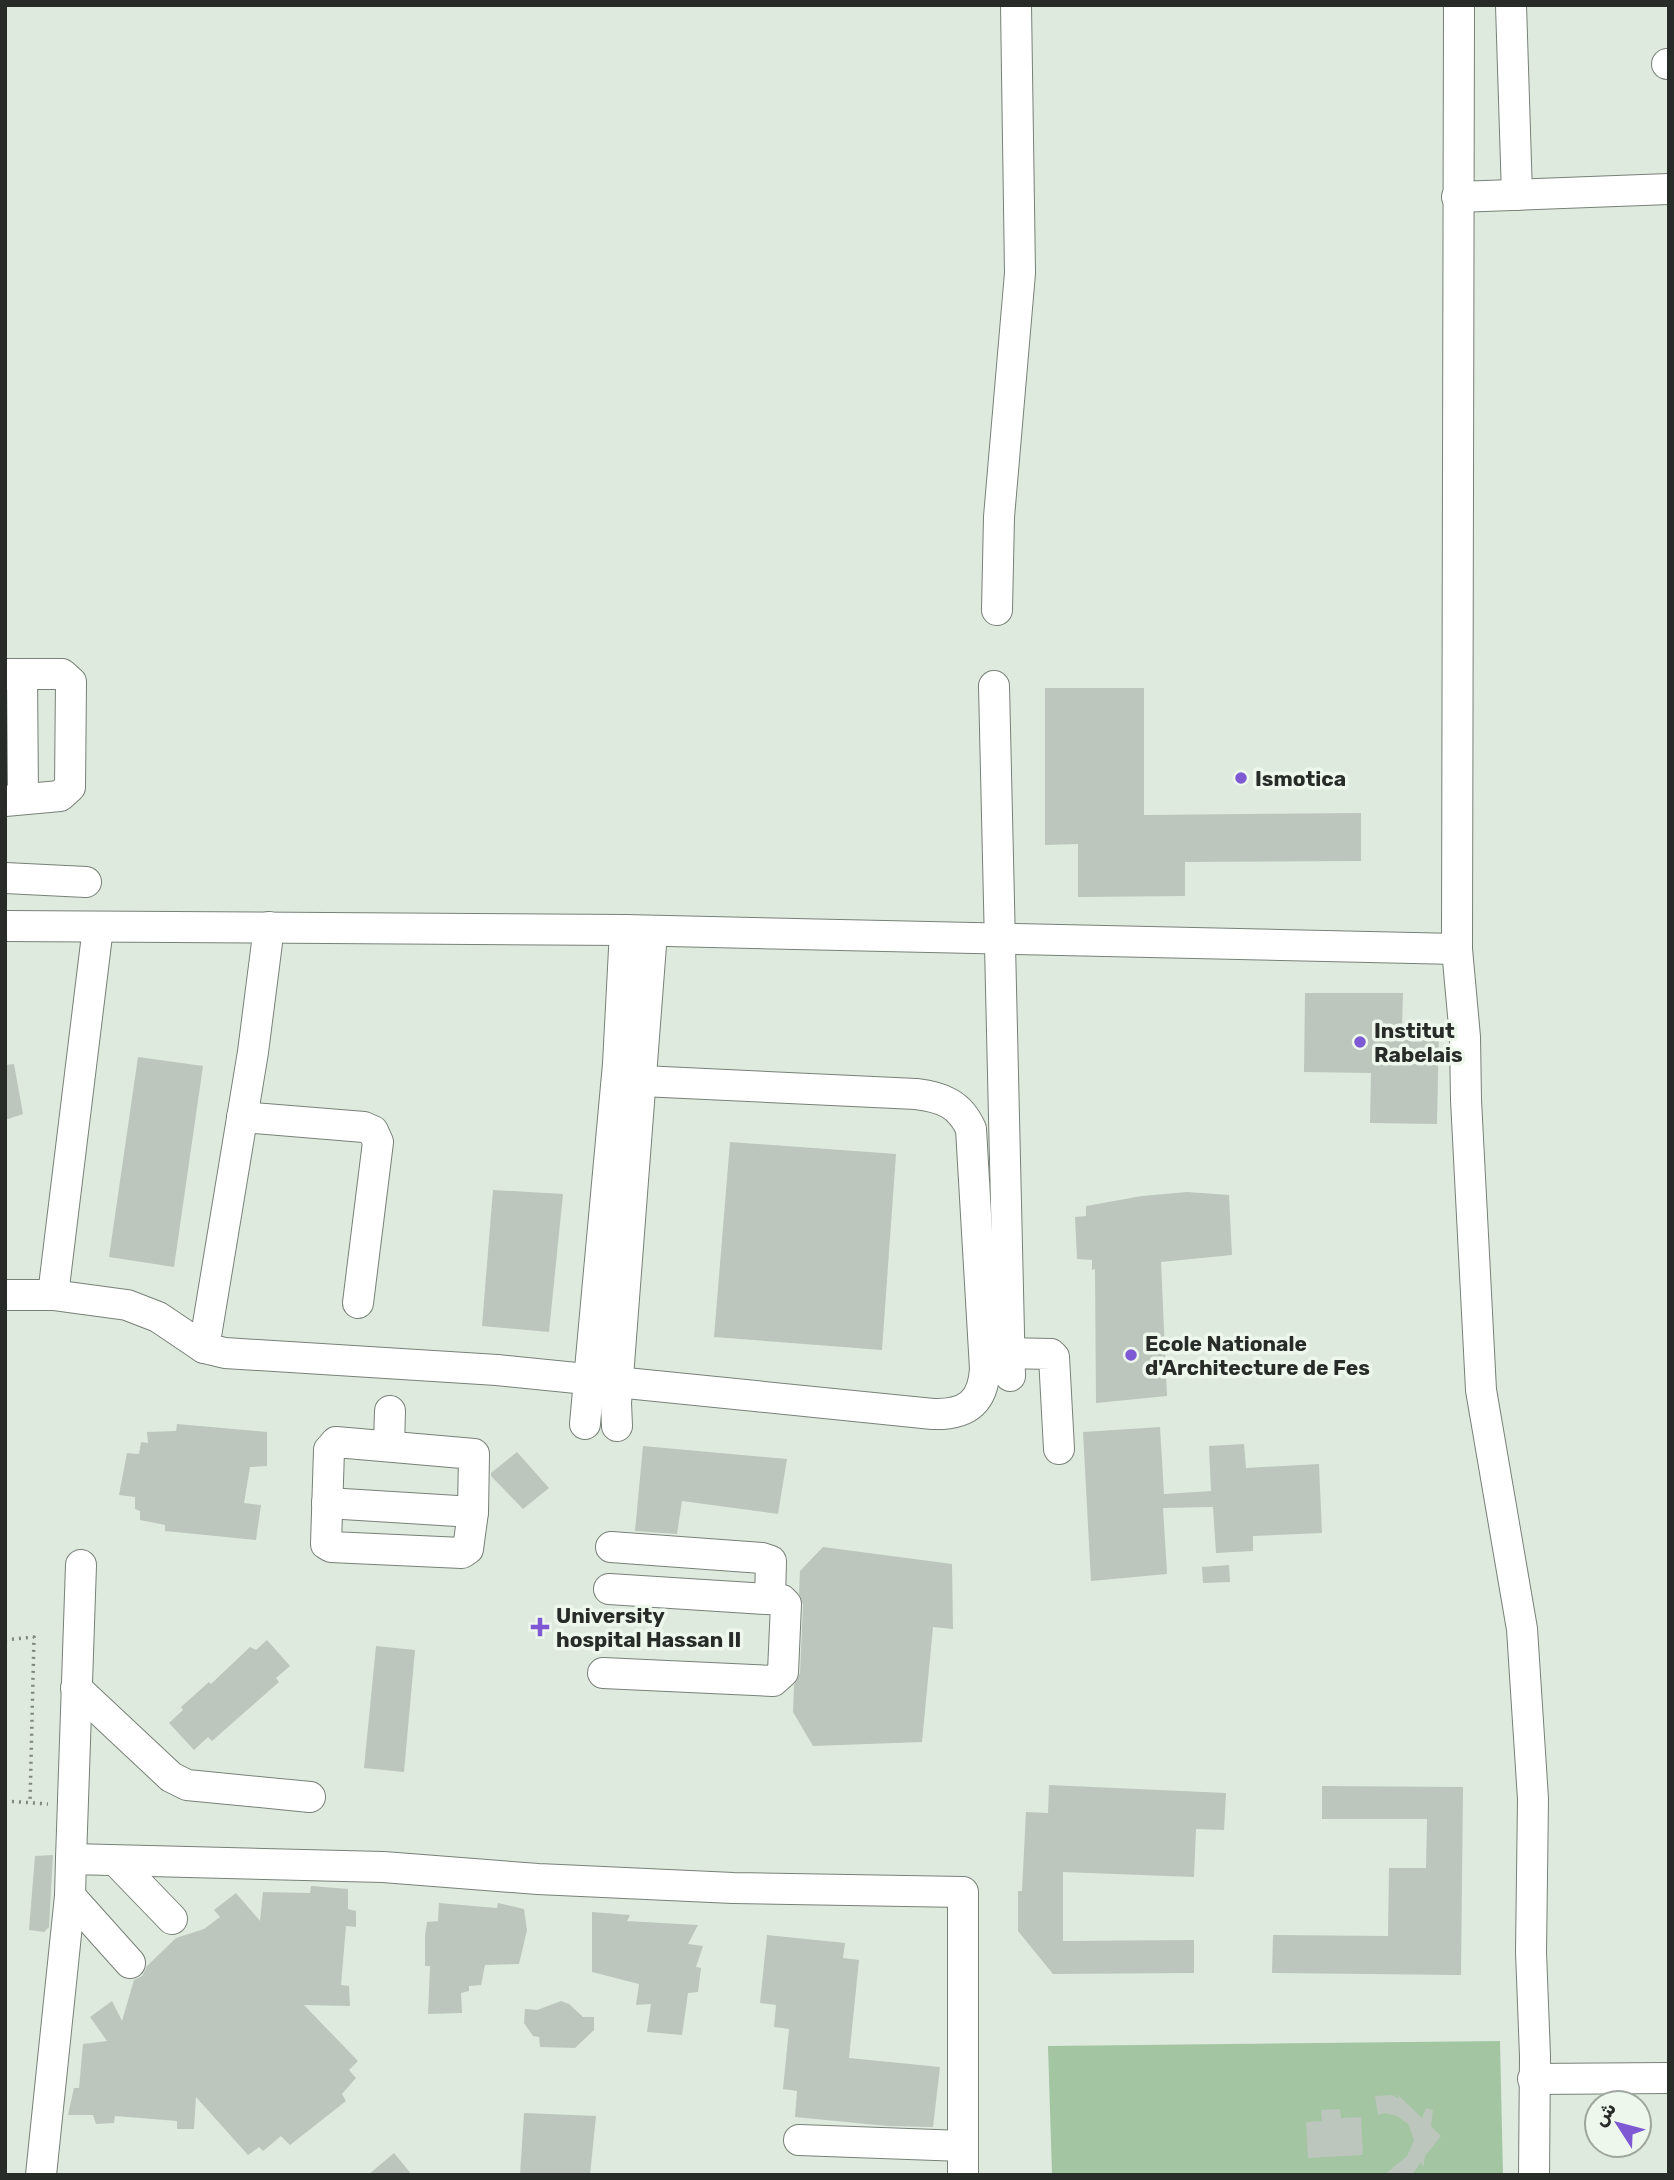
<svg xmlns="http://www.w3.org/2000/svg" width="1674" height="2180" viewBox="0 0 1674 2180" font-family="Rubik,Vazirmatn,sans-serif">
	<rect width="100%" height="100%" fill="#dfeadf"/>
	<path fill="#a3c5a2" d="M1500,2041L1503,2175H1052L1048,2046Z"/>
	<g fill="#bcc6bc">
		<path d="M1045,688H1144V815L1361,813V861L1185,862V896L1078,897V844L1045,845Z"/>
		<path d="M1305,993H1403L1402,1027H1439L1437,1124L1370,1123L1371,1073L1304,1072Z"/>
		<path d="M138,1057L203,1066L174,1267L109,1257Z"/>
		<path d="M14,1064L23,1114L5,1120V1065Z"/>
		<path d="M730,1142L896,1154L882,1350L714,1337Z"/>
		<path d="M493,1190L563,1194L549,1332L482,1326Z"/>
		<path d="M1187,1192L1229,1195L1232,1255L1161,1262L1167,1396L1096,1403L1095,1269L1092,1270V1260L1077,1259L1075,1217L1086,1216V1206L1142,1196Z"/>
		<path d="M177,1424L267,1432V1466L250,1467L244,1503L261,1505L256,1540L165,1531V1525L140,1520V1511L135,1509V1497L119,1495L127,1453L139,1454L141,1442L148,1443L147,1432L176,1431Z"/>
		<path d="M1160,1427L1164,1494L1211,1491L1209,1446L1244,1444L1246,1468L1319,1464L1322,1533L1253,1536V1551L1216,1553L1213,1507L1163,1508L1167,1574L1091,1581L1083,1432Z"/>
		<path d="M643,1446L787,1459L778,1514L682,1501L677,1534L635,1531Z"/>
		<path d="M517,1452L549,1488L523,1509L491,1476V1473Z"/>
		<path d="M823,1547L952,1564L953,1629L933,1627L922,1742L813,1746L793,1712L794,1685L800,1673L803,1605L799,1593L800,1571Z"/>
		<path d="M1229,1565L1230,1582L1203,1583L1202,1567Z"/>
		<path d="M267,1640L290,1666L276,1678L279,1682L212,1741L208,1737L194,1750L169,1723L183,1710L181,1707L209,1682L211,1684L250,1647L256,1650Z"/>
		<path d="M376,1646L415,1650L404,1772L364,1768Z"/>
		<path d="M1049,1785L1226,1793L1224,1830L1196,1829L1194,1877L1063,1872V1941L1194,1940V1973L1053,1974L1018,1931V1891H1022L1026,1812L1048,1813Z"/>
		<path d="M1322,1786L1463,1787L1461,1975L1272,1973L1273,1935L1388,1936L1389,1868H1426L1427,1819H1322Z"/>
		<path d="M53,1855L49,1927L44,1932L29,1930L35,1856Z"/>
		<path d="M311,1886L348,1889V1909L356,1911V1927L346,1926L341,1985L349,1986L350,2006L304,2005L358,2061L349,2070L356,2078L342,2094L346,2101L290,2145L281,2136L263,2151L259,2147L248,2155L196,2097L194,2129H177V2121L115,2116L114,2123L96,2124L93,2115H68L74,2088H79L83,2044L107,2041L90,2017L112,2001L122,2021L134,1980L142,1976L147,1966L176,1938L204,1929L220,1917L214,1910L236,1893L260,1921L263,1892L310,1893Z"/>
		<path d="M439,1903L497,1908L498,1903L524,1909L527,1930L519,1964L485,1965L481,1985L469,1986V1991L461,1993L462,2013L428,2014L430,1966H425V1936L427,1922L438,1921Z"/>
		<path d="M592,1912L630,1915L627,1921L698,1925L688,1944L703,1946L696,1967L701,1968L698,1992L688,1993L682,2035L647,2032L651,2004L636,2005L639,1984L592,1972Z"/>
		<path d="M767,1935L845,1943L843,1958L859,1960L849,2058L940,2067L933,2127L887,2126L795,2117L797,2091L783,2089L789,2029L774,2027L776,2005L760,2003Z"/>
		<path d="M561,2001L569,2004L583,2017H594V2030L575,2048L540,2047L539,2037L533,2036L524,2023L525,2009L537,2010Z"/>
		<path d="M1397,2094L1422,2118L1426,2108L1433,2110L1431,2126L1441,2136L1425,2156L1423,2168L1421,2162L1412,2175H1384L1407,2156L1414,2140L1408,2124L1397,2116L1385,2113L1378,2115L1375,2096L1392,2095L1399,2099Z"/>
		<path d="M1340,2109L1341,2118L1361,2117L1363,2155L1308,2158L1306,2122L1322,2121L1321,2110Z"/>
		<path d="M524,2113L596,2116L590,2175H520Z"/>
		<path d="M394,2153L412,2175H368Z"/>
	</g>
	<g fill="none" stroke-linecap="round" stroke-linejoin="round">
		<defs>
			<g id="minor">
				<path d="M1459,5L1457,949L1465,1037L1466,1100L1481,1390L1522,1629L1533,1799L1531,1952L1535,2056L1534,2175"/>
				<path d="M1511,5L1517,195"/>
				<path d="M1667,64H1669"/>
				<path d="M1457,197L1669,189"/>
				<path d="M997,610L999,517L1020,273L1016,5"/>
				<path d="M5,674H62L71,682L70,787L60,796L5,801"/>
				<path d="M22,674L23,799"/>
				<path d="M994,686L1010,1376"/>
				<path d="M5,878L86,882"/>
				<path d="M5,926L625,930L1457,949"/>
				<path d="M242,1117L364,1127L373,1131L378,1142L358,1303"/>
				<path d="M5,1295H53L98,927"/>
				<path d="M53,1295L127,1305L158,1317L204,1348L225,1353L497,1370L933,1414C966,1415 983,1403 985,1369L971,1129C960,1104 942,1097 916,1094L642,1081"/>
				<path d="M204,1348L253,1052L269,927"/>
				<path d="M1010,1353L1051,1354L1054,1357L1059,1449"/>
				<path d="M585,1424L618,1064L625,930"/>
				<path d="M617,1426L616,1403L652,932"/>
				<path d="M336,1442L474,1454L473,1512L468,1549L462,1553L331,1547L326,1544L329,1450Z"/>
				<path d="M389,1446L390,1411"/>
				<path d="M327,1503L473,1512"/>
				<path d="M611,1547L762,1558L771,1561L770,1599"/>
				<path d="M603,1673L773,1681L783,1672L786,1604L782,1600L609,1589"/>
				<path d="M76,1688L171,1777L187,1785L310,1797"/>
				<path d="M71,1859L81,1565"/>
				<path d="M116,1861L172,1919"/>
				<path d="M70,1896L130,1963"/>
				<path d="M1533,2079L1669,2078"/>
				<path d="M799,2140L963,2146"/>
				<path d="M41,2175L70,1896L71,1859L383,1867L538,1879L733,1888L963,1892V2175"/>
			</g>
		</defs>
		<use href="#minor" stroke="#778177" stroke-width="32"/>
		<g stroke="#7f867f" stroke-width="3.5" stroke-dasharray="2 5" stroke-linecap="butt">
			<path d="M5,1640L34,1637L30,1803"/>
			<path d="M5,1801L48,1804"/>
		</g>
		<use href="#minor" stroke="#fff" stroke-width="30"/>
	</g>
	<g fill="#7f59d3" stroke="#edf7ec" stroke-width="2.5">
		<circle cx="1241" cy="778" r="7"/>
		<circle cx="1360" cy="1042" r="7"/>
		<circle cx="1131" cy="1355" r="7"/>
		<path d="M536.5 1616.5h7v7h7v7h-7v7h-7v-7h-7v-7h7z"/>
	</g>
	<g text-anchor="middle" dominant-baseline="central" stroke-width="7" stroke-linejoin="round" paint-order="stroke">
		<g font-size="21" font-weight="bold" fill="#282c28" stroke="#edf7ec" text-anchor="start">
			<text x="1255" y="778">Ismotica</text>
			<text x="1374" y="1030">Institut<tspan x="1374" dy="24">Rabelais</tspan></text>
			<text x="1145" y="1343">Ecole Nationale<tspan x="1145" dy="24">d'Architecture de Fes</tspan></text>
			<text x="556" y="1615">University<tspan x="556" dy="24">hospital Hassan II</tspan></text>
		</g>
	</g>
	<rect width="1674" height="2180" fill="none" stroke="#282c28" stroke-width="14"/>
	<g transform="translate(1618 2124) rotate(306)"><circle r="33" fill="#edf7ec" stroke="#9ea69e" stroke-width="2"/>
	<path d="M0-5L12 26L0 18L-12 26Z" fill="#7f59d3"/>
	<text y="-10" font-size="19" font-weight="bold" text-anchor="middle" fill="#282c28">ش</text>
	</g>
</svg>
